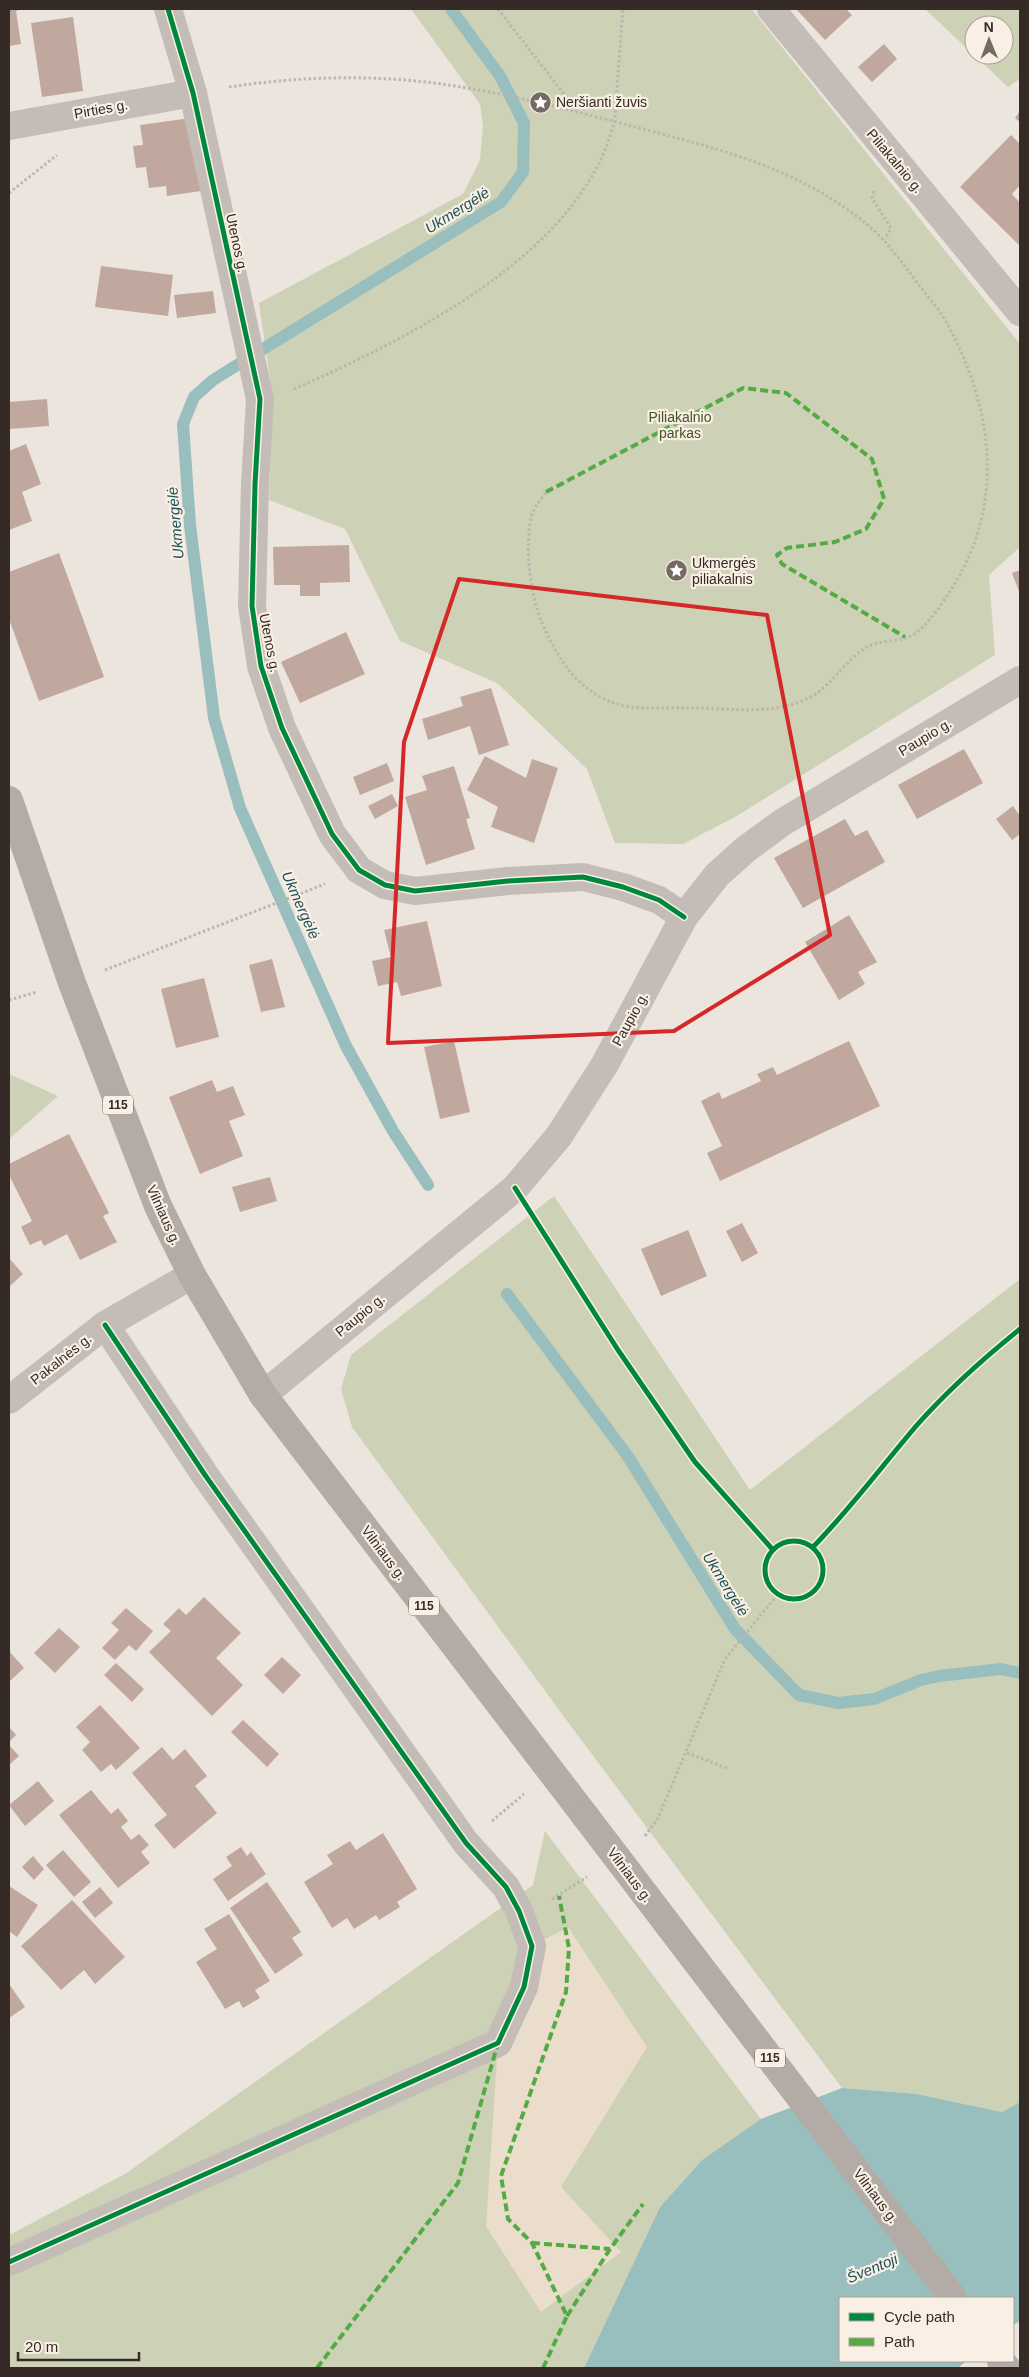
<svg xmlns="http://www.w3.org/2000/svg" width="1029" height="2377" viewBox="0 0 1029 2377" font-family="Arial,sans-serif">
	<rect width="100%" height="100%" fill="#ece5dd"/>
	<g fill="#cdd1b6" fill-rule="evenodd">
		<path d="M411,9H755L753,11L1020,344V547L989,575L995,655L735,817L683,844L615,843L587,769L497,683L400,641L345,529L269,500L272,392L259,303L463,194L480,160L483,126L480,104Z"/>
		<path d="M925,9H1020V79L1008,87ZM974,25H1004V55H974Z"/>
		<path d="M9,1074L58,1096L9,1139Z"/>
		<path d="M554,1196L750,1490L1020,1279V2102L1002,2112L917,2094L842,2088L570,1725L352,1427L341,1389L351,1355Z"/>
		<path d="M545,1831L761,2119L702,2160L660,2207L584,2368H9V2235L125,2174L533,1885Z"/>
	</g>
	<path fill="#ebddcb" d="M568,1927L647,2047L561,2187L621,2252L541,2312L486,2226L498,2043L532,1946Z"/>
	<path fill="#99bebe" d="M842,2088L917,2094L1002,2112L1020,2102V2321L1013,2325V2298H840V2361H966L958,2368H584L660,2207L702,2160L761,2119Z"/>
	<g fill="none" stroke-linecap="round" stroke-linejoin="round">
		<g stroke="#99bebe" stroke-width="12">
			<path d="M428,1185L393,1131L346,1046L240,808L214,718L190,525L183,424L194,397L213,380L501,202L523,172L524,123L500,76L451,9"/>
			<path d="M507,1294L627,1455L735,1629L799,1695L838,1703L874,1699L921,1680L939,1676L1001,1669L1020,1673"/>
		</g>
	</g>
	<g fill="#c0a89e">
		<path d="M9,9H22L16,11L21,44L9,46Z"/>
		<path d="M796,9H846L852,15L825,40Z"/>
		<path d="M73,17L83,91L42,97L31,23Z"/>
		<path d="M884,44L897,59L872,82L858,67Z"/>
		<path d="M1020,111V122L1015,118Z"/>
		<path d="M191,118L201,191L167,196L166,186L149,188L146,167L136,168L133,146L143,145L140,125Z"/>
		<path d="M1011,135L1020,144V185L1012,194L1020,203V246L960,187Z"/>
		<path d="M101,266L173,275L168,316L95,307Z"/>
		<path d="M213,291L216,313L177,318L174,295Z"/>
		<path d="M47,399L49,426L9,429V402Z"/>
		<path d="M26,444L41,484L22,492L32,521L9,530V451Z"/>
		<path d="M349,545L350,582L320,583V596H300V585H274L273,547Z"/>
		<path d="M59,553L104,677L39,701L9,619V572Z"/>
		<path d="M1020,570V594L1012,573Z"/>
		<path d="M346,632L365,674L300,703L281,662Z"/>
		<path d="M491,688L509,745L479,755L470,726L428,740L422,719L463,706L460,697Z"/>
		<path d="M964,749L983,783L917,819L898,785Z"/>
		<path d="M485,756L526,778L532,759L558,768L534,843L491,827L498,807L467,790Z"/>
		<path d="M387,763L394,781L360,795L353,777Z"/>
		<path d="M454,766L470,818L466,819L475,849L426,865L405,797L427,790L422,776Z"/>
		<path d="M392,794L398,806L375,819L368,806Z"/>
		<path d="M1013,806L1020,816V834L1012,840L996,819Z"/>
		<path d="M845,819L855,836L867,830L885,862L803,908L774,858Z"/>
		<path d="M849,915L877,962L858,972L865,984L839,1000L805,942Z"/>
		<path d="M427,921L442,986L401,996L397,982L378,986L372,961L391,957L384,930Z"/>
		<path d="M272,959L285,1007L261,1012L249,965Z"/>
		<path d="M204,978L219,1037L176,1048L161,989Z"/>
		<path d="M454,1041L470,1112L440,1119L424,1047Z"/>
		<path d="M849,1041L880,1106L720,1181L707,1153L722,1146L701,1101L719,1092L722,1099L761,1081L757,1074L773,1067L777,1075Z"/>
		<path d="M212,1080L217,1092L233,1086L245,1115L229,1121L243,1156L200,1174L169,1097Z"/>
		<path d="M69,1134L109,1213L103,1216L117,1242L80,1260L67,1234L44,1246L41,1240L30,1245L21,1227L32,1221L9,1175V1164Z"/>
		<path d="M270,1177L277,1201L240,1212L232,1187Z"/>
		<path d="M742,1223L758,1253L742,1262L726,1231Z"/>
		<path d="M688,1230L707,1276L661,1296L641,1249Z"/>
		<path d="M9,1258L23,1274L9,1287Z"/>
		<path d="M204,1597L241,1633L216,1658L243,1685L212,1716L149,1652L171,1631L163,1624L179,1608L186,1615Z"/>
		<path d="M126,1608L153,1631L136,1651L129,1645L115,1660L102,1648L119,1630L111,1623Z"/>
		<path d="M59,1628L80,1647L55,1673L34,1653Z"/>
		<path d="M9,1651L24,1668L9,1682Z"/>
		<path d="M282,1657L301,1675L283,1694L264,1675Z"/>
		<path d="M116,1663L144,1689L132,1702L104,1675Z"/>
		<path d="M100,1705L140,1748L116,1770L111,1764L101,1772L82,1750L90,1742L76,1727Z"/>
		<path d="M243,1720L279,1754L267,1767L231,1732Z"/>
		<path d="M9,1727L16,1735L9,1742Z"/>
		<path d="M9,1745L19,1756L9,1765Z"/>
		<path d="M162,1747L173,1760L185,1749L207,1776L195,1786L217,1813L174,1849L154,1825L167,1815L132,1773Z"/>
		<path d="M38,1781L54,1801L25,1826L9,1805Z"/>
		<path d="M91,1790L111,1814L118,1808L128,1821L121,1827L131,1840L139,1834L149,1845L141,1852L150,1863L118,1888L59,1815Z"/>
		<path d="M383,1833L417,1889L397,1902L400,1907L379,1920L376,1915L354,1929L347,1918L332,1928L304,1882L333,1864L327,1855L350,1841L356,1850Z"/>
		<path d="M241,1847L247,1856L251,1852L266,1874L228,1901L213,1879L232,1866L226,1857Z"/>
		<path d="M63,1850L91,1882L74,1897L46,1865Z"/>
		<path d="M33,1856L44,1869L34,1880L22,1867Z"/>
		<path d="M267,1882L301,1932L292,1938L303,1955L275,1974L230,1908Z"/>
		<path d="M9,1886L38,1905L17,1937L9,1931Z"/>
		<path d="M100,1887L113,1903L95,1918L82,1902Z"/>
		<path d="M72,1900L125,1957L95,1984L84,1970L61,1990L21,1946Z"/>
		<path d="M229,1914L270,1981L255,1990L260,1998L243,2008L239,2001L225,2009L196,1962L217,1949L204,1929Z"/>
		<path d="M9,1984L25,2007L9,2018Z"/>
	</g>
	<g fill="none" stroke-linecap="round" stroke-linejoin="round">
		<g stroke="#bdb5af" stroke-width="3" stroke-dasharray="2.5 2.5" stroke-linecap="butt">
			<path d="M498,9L577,111"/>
			<path d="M229,87C307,75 389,74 467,88C527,98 585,114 643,129C719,149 791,167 855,215C883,235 898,257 918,284C928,297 941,311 948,325C990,404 1004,490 962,571C953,588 932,621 916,633C902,643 882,639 867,647C849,657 834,681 817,693C782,717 731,708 691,708C671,707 650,709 631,707C584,700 559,663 542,623C530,594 524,545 532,514C535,506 541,499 546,492"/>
			<path d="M874,191L872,198L891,228L885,239"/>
			<path d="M9,193L57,155"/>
			<path d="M294,389C406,340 583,253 614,122C616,111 616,99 617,88C619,61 621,35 623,9"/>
			<path d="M105,970L325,884"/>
			<path d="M9,1000L37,992"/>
			<path d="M687,1753L727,1768"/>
			<path d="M492,1821L524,1794"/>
			<path d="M645,1836L658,1818L725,1659L778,1594"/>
			<path d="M552,1899L587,1877"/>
		</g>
		<g stroke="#c4bdb7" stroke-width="28">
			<path d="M168,9L193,93L260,399L255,484L252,606L261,666L282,728L332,834L359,870L385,885L415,891L508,881L583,877L623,887L659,900L684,917"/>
			<path d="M771,9L1020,312"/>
			<path d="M9,126L193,93"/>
			<path d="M263,1395L515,1188L559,1136L605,1064L684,917L717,875L746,849L783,822L1020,680"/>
			<path d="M9,1400L105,1325L192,1275"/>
			<path d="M9,2262L498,2043L524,1987L532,1946L519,1911L506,1887L466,1843L205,1475L105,1325"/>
		</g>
		<g stroke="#b3aba6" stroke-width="28">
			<path d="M9,800L72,983L158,1206L192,1275L263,1395L586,1817"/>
			<path d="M1001,2361L1007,2368"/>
		</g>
		<path stroke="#b3aba6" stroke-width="28" d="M586,1817L953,2298"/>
		<g stroke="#54ab44" stroke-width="4" stroke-dasharray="8 4" stroke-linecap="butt">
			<path d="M546,492L743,388L786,393L872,459L884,499L866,529L835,542L787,548L777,555L782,564L905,637"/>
			<path d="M532,2243L610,2249"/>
			<path d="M567,2316L610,2249L643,2204"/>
			<path d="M317,2368L458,2183L498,2043"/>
			<path d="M543,2368L567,2316L532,2243L508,2219L501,2176L566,1992L569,1948L559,1896"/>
		</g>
		<defs>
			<g id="cycleway">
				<path d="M168,9L193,93L260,399L255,484L252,606L261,666L282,728L332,834L359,870L385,885L415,891L508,881L583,877L623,887L659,900L684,917"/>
				<path d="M515,1188L618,1350L695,1462L773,1550"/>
				<circle cx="794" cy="1570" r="29"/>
				<path d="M813,1547C850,1509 882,1466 917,1425C948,1390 984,1358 1020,1329"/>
				<path d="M9,2262L498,2043L524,1987L532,1946L519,1911L506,1887L466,1843L205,1475L105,1325"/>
			</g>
		</defs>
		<use href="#cycleway" stroke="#faefe4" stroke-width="8"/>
		<use href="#cycleway" stroke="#00873e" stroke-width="5"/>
	</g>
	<path fill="none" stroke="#d62828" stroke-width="4" stroke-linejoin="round" d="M459,579L767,615L830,935L674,1031L388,1043L404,742Z"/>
	<defs>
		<symbol id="sight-disc" viewBox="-11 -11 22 22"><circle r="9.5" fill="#756b65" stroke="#faefe4"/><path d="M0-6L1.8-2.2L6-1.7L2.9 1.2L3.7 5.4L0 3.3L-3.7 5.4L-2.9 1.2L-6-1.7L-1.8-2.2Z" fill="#fff"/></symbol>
	</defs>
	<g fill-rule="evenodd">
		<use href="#sight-disc" x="528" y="90" width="25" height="25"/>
		<use href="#sight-disc" x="664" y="558" width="25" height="25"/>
	</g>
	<g text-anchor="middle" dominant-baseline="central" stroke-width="4.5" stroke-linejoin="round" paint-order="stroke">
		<g fill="#faefe4" stroke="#70655e" stroke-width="1">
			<rect x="103" y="1095.5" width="30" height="19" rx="4"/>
			<rect x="409" y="1596.5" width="30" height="19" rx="4"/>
			<rect x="755" y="2048.5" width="30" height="19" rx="4"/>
		</g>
		<g font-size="12" font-weight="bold" fill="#352a25">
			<text x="118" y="1105">115</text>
			<text x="424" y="1606">115</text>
			<text x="770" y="2058">115</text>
		</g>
		<g font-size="14" fill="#352a25" stroke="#faefe4" text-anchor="start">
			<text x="556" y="102">Neršianti žuvis</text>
			<text x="692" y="563">Ukmergės<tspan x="692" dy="16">piliakalnis</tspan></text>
		</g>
		<g font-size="14" fill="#352a25" stroke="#faefe4">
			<text transform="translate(101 109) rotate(-10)">Pirties g.</text>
			<text transform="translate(895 161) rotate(50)">Piliakalnio g.</text>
			<text transform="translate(237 243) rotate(78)">Utenos g.</text>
			<text transform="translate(270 643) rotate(79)">Utenos g.</text>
			<text transform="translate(925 737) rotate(-31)">Paupio g.</text>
			<text transform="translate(630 1019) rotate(-61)">Paupio g.</text>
			<text transform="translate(164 1215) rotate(66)">Vilniaus g.</text>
			<text transform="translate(360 1315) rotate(-39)">Paupio g.</text>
			<text transform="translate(61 1359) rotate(-38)">Pakalnės g.</text>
			<text transform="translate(384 1553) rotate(53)">Vilniaus g.</text>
			<text transform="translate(630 1875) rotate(53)">Vilniaus g.</text>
			<text transform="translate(876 2196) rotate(53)">Vilniaus g.</text>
		</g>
		<g font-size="14" fill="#445428" stroke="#faefe4">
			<text x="680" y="417">Piliakalnio<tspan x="680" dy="16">parkas</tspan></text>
		</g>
		<g font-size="15" font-style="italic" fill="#1a5357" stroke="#faefe4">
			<text transform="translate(457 210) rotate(-32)">Ukmergėlė</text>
			<text transform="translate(175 523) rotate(-95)">Ukmergėlė</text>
			<text transform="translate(301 905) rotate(66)">Ukmergėlė</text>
			<text transform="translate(726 1584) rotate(58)">Ukmergėlė</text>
			<text transform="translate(872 2268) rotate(-23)">Šventoji</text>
		</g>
	</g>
	<rect width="1029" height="2377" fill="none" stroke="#352a25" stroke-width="20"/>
	<rect x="839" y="2297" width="175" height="65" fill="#faefe4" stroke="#aba098"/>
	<rect x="849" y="2313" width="25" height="8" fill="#00873e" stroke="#aba098"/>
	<text x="884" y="2322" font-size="15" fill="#352a25">Cycle path</text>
	<rect x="849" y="2338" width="25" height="8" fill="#54ab44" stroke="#aba098"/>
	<text x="884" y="2347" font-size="15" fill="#352a25">Path</text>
	<g transform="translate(989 40) rotate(359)"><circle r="24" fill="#faefe4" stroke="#aba098"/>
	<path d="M0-4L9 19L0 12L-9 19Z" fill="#756b65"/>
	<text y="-8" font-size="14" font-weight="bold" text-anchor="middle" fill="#352a25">N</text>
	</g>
	<path d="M18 2352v8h121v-8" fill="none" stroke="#352a25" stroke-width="2.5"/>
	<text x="25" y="2352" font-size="15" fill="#352a25" stroke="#faefe4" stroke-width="4" paint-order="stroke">20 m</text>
</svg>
